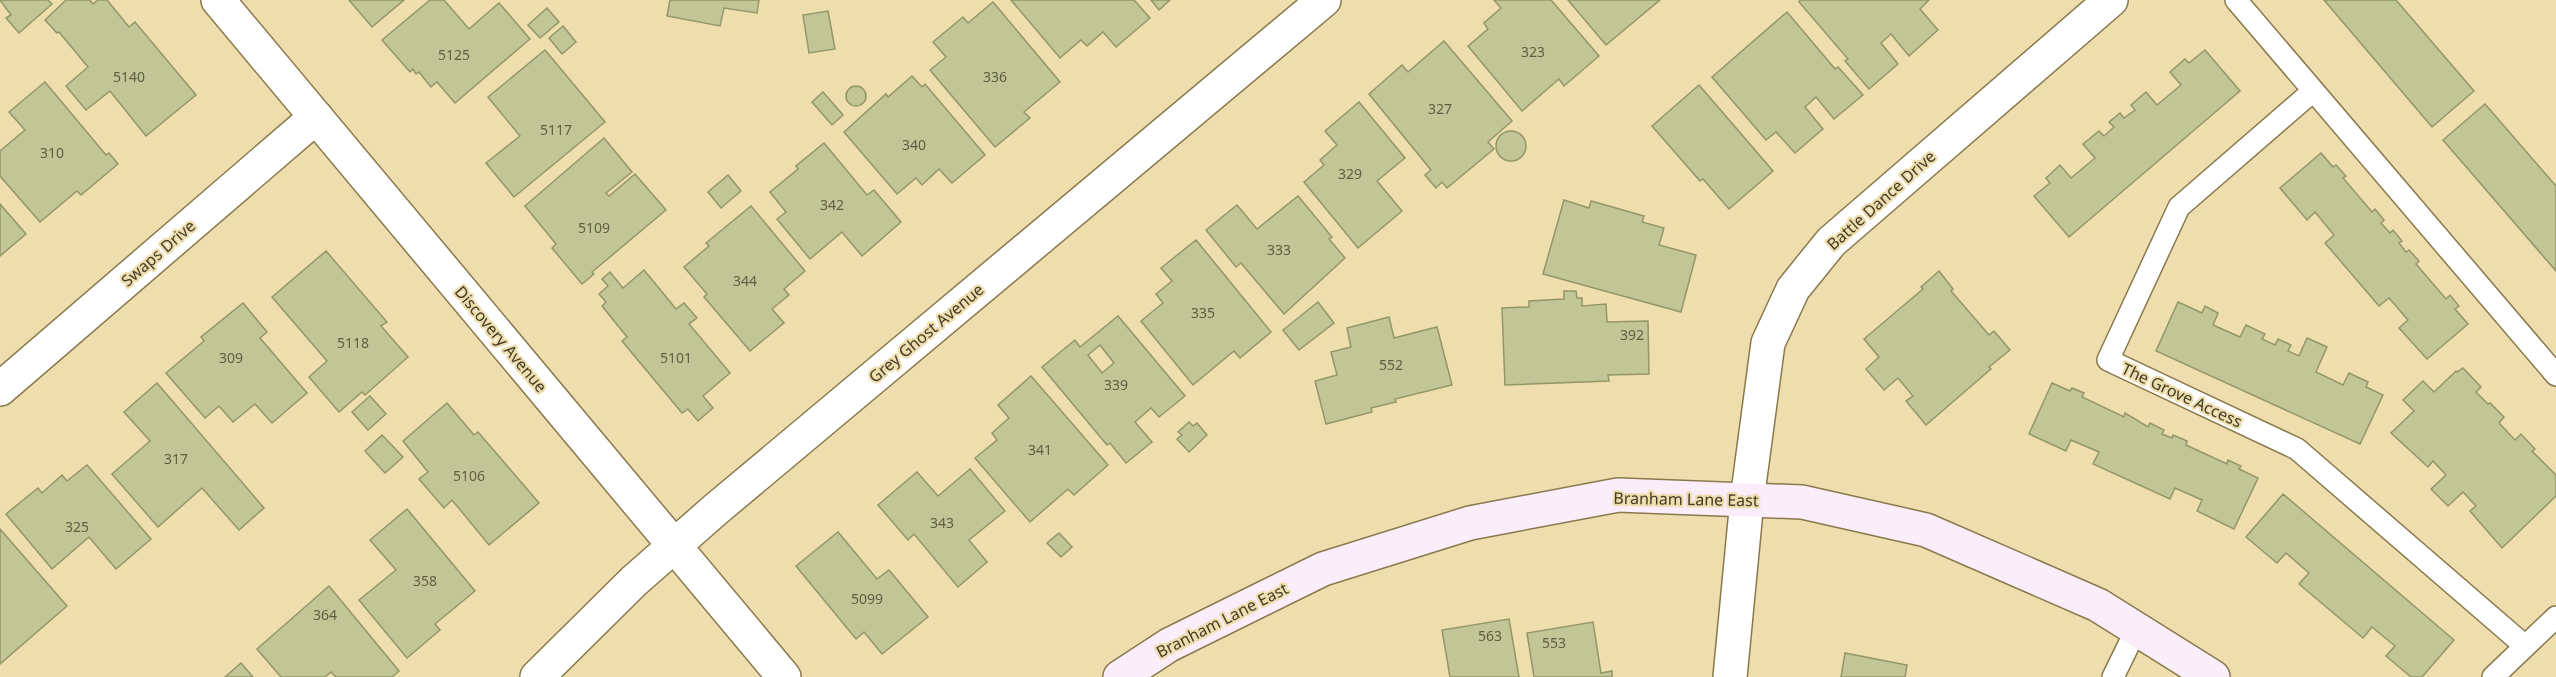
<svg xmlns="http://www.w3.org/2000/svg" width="2556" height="677" viewBox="0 0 2556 677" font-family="'Noto Sans',sans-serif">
	<rect width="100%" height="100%" fill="#eeddad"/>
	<g fill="#c2c595" stroke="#939667" stroke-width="1.5" fill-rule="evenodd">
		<path d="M0,0H48L52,4L19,33L6,18L11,15Z"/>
		<path d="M66,0H90L93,4L98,0H107L129,27L135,22L196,95L146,136L110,91L86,110L66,86L88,67L59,32L57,33L45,20Z"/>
		<path d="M349,0H404L372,27Z"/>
		<path d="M430,0H444L469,29L499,3L530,39L455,103L437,82L431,87L419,72L416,74L413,69L410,72L382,40Z"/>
		<path d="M670,0H759L757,13L724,8L720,26L667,16Z"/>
		<path d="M1011,0H1134L1150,18L1116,47L1103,32L1087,46L1081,40L1060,58Z"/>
		<path d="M1151,0H1170L1159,10Z"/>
		<path d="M1494,0H1551L1599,56L1564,86L1559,79L1522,111L1468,46L1488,29L1484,23L1501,8Z"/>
		<path d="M1568,0H1660L1606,45Z"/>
		<path d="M1800,0H1929L1920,9L1938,30L1909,56L1891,34L1881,43L1898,64L1869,89L1845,61L1848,59L1799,2Z"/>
		<path d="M2324,0H2396L2474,91L2432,127Z"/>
		<path d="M993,2L1060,82L1024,112L1030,118L995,147L930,70L946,57L933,42L963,17L968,23Z"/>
		<path d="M547,8L559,22L540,38L528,25Z"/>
		<path d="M828,11L835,49L809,53L803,15Z"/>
		<path d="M1787,12L1835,69L1838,67L1863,95L1834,119L1816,97L1805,107L1823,129L1795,153L1776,132L1766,140L1712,77Z"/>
		<path d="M563,26L576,42L562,54L549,38Z"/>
		<path d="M1444,41L1512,121L1488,142L1494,149L1447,188L1442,182L1436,188L1425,175L1431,170L1369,94L1402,65L1408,72Z"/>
		<path d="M545,50L605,122L514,197L486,163L520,136L488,97Z"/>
		<path d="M2205,50L2240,91L2069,237L2034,196L2050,183L2046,178L2060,165L2071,178L2095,158L2083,144L2099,131L2104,136L2114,127L2109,122L2120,113L2124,118L2135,110L2131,105L2146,92L2157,105L2181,85L2170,72L2185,59L2189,63Z"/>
		<path d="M912,76L922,87L925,84L985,155L952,183L939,169L922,185L916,178L897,194L844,132L886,94L888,97Z"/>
		<path d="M45,82L106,155L109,153L118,164L81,195L77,191L40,222L0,176V151L25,130L9,112Z"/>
		<path d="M1699,85L1773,171L1729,209L1703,179L1700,181L1652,126Z"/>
		<circle cx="856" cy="96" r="10"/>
		<path d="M823,92L843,115L832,125L812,102Z"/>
		<path d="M1359,102L1405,158L1377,181L1402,211L1358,248L1304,182L1324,165L1320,160L1337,145L1325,131Z"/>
		<path d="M2485,104L2556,186V271L2443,140Z"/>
		<circle cx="1511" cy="146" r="15"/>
		<path d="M604,138L632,172L606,193L609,196L635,174L666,210L592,272L594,274L582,284L552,248L556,244L525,206Z"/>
		<path d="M824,143L867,195L874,190L901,222L862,256L842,232L810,259L777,219L786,212L770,192L798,169L796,166Z"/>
		<path d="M2321,153L2333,167L2336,165L2346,176L2343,178L2372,212L2375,209L2384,220L2381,223L2390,233L2393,230L2402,241L2399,243L2406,252L2409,250L2419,261L2416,264L2446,299L2450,295L2459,306L2455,309L2468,324L2427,359L2399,328L2408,320L2389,298L2379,306L2325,243L2334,235L2315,212L2307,220L2280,188Z"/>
		<path d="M728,175L741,191L721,208L708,192Z"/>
		<path d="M1298,196L1332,237L1329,239L1345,258L1284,314L1241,263L1236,267L1206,230L1237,205L1257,229Z"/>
		<path d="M1564,200L1589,208L1591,201L1644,216L1642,222L1664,228L1659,245L1696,255L1681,312L1543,274Z"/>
		<path d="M0,204L26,234L0,256Z"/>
		<path d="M751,206L805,271L784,289L789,295L772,309L784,323L750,351L704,297L707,294L684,267L709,246L706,243Z"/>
		<path d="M1196,240L1271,332L1240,358L1234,351L1193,385L1141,321L1163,303L1156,294L1172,281L1161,268Z"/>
		<path d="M326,251L387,322L381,326L408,357L365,395L362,392L339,412L309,377L327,361L272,297Z"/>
		<path d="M644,270L676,309L684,303L697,318L689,324L730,373L703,396L713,408L698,421L688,409L682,413L622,341L627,337L602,306L606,302L599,294L608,286L602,279L610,272L623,288Z"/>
		<path d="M1939,271L1953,289L1951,291L1989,335L1994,331L2010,350L1989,367L1991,369L1926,425L1906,401L1913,396L1898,378L1884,390L1866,369L1879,357L1864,339L1923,289L1921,287Z"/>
		<path d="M1564,291H1576L1577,298H1582V306L1606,304L1607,322L1648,321L1649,374L1608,375L1609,381L1505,385L1502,308L1529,307V301L1564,299Z"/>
		<path d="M1318,302L1334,323L1299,350L1283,330Z"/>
		<path d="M2178,302L2202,313L2205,306L2218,313L2213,325L2240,337L2246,325L2265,334L2262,339L2275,345L2278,339L2291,345L2288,351L2299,356L2307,338L2327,347L2316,372L2343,385L2349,373L2368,382L2366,387L2383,395L2360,444L2156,351Z"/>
		<path d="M243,303L267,332L260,338L307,393L272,423L255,404L233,422L219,406L205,418L166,373L204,341L201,337Z"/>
		<path d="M1118,316L1185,396L1159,417L1151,408L1135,422L1152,442L1126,463L1110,443L1107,445L1042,367L1075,340L1080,347ZM1100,345L1114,363L1102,373L1088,355Z"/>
		<path d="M1389,317L1394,338L1437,327L1452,385L1395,399L1396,402L1371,408L1372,412L1326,424L1315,381L1337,375L1331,352L1351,347L1347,328Z"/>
		<path d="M2463,368L2481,387L2476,392L2488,404L2490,403L2504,417L2499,423L2515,440L2521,434L2535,449L2532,451L2556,475V496L2502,548L2470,511L2476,506L2463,492L2448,506L2431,489L2446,475L2433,461L2428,467L2391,433L2414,411L2403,400L2423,381L2434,392L2456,371L2457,372Z"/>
		<path d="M1031,376L1108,465L1074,495L1068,489L1030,522L975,458L997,440L992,433L1009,418L998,405Z"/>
		<path d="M157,383L264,508L239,530L202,488L158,527L112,474L150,441L124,412Z"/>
		<path d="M2052,383L2070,391L2072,388L2084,393L2082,397L2124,417L2125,413L2148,427L2150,423L2164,430L2162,434L2172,438L2173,435L2187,441L2186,445L2227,464L2228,460L2241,466L2239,469L2258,478L2234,529L2197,511L2202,500L2175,488L2170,499L2093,464L2099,452L2071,440L2066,451L2029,434Z"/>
		<path d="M370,396L386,414L368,430L352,412Z"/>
		<path d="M447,403L474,435L478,432L539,503L489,545L452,500L444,508L419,479L428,472L403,441Z"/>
		<path d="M1189,422L1193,426L1197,423L1207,435L1189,452L1177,439L1182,435L1178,432Z"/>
		<path d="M382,435L403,457L385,473L365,451Z"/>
		<path d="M87,465L151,539L116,569L89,537L52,569L6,514L38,488L42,493L62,475L67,481Z"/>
		<path d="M970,469L1005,511L969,540L987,562L958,587L914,534L908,540L878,505L917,472L938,496Z"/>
		<path d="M2283,494L2454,640L2422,677H2411L2386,656L2395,646L2372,627L2363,638L2299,584L2309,573L2286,553L2277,563L2246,537Z"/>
		<path d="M407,509L475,591L435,624L440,630L407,658L359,600L396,570L370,540Z"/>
		<path d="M0,529L67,606L0,664Z"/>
		<path d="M838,532L877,579L889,570L928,617L882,654L864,632L856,639L796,566Z"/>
		<path d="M1059,533L1072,547L1061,557L1047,543Z"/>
		<path d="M329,586L399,671L392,677H336L331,672L325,677H281L257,649Z"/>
		<path d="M1509,619L1519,677H1450L1442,630Z"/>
		<path d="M1593,622L1601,673L1612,671V677H1534L1527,633Z"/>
		<path d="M1845,653L1907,665L1905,677H1841Z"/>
		<path d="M241,663L253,677H225Z"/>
	</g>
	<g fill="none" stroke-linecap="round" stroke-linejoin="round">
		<defs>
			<g id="lane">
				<path d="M2236,0L2556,375"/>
				<path d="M2313,91L2179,207L2108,360L2297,449L2525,646"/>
				<path d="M2113,677L2137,628"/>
				<path d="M2493,677L2556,617"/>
			</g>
			<g id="street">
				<path d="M218,0L784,677"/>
				<path d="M0,389L316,117"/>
				<path d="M537,677L634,581L715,510L1324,0"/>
				<path d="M1730,677L1747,500L1768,343L1793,289L1831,242L2111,0"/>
			</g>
			<path id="secondary" d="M1120,677L1169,645L1323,569L1470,523L1618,495L1802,502L1926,530L2098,605L2213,677"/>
		</defs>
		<use href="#lane" stroke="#89794d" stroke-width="24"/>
		<use href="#street" stroke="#89794d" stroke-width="36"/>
		<use href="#secondary" stroke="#89794d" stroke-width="36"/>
		<use href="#lane" stroke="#fff" stroke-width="21"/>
		<use href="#street" stroke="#fff" stroke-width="33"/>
		<use href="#secondary" stroke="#fbeefa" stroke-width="33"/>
	</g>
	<g text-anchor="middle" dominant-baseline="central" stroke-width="4.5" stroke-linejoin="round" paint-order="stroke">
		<g font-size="14" fill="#635e43">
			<text x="1533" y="51">323</text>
			<text x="454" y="54">5125</text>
			<text x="129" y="76">5140</text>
			<text x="995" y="76">336</text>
			<text x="1440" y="108">327</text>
			<text x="556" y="129">5117</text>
			<text x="914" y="144">340</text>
			<text x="52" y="152">310</text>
			<text x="1350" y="173">329</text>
			<text x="832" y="204">342</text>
			<text x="594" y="227">5109</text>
			<text x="1279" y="249">333</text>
			<text x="745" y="280">344</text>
			<text x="1203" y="312">335</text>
			<text x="1632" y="334">392</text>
			<text x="353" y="342">5118</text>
			<text x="231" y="357">309</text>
			<text x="676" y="357">5101</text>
			<text x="1391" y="364">552</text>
			<text x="1116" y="384">339</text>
			<text x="1040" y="449">341</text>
			<text x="176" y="458">317</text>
			<text x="469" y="475">5106</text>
			<text x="942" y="522">343</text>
			<text x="77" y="526">325</text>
			<text x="425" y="580">358</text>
			<text x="867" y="598">5099</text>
			<text x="325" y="614">364</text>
			<text x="1490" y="635">563</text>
			<text x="1554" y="642">553</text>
		</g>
		<g font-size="16" fill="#433c28" stroke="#eeddad">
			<text transform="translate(1881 200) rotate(-42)">Battle Dance Drive</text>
			<text transform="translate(158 253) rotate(-41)">Swaps Drive</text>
			<text transform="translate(926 333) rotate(-40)">Grey Ghost Avenue</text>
			<text transform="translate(501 339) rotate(50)">Discovery Avenue</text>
			<text transform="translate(2182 395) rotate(25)">The Grove Access</text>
			<text transform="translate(1686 499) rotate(1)">Branham Lane East</text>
			<text transform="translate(1222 620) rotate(-27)">Branham Lane East</text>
		</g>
	</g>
</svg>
